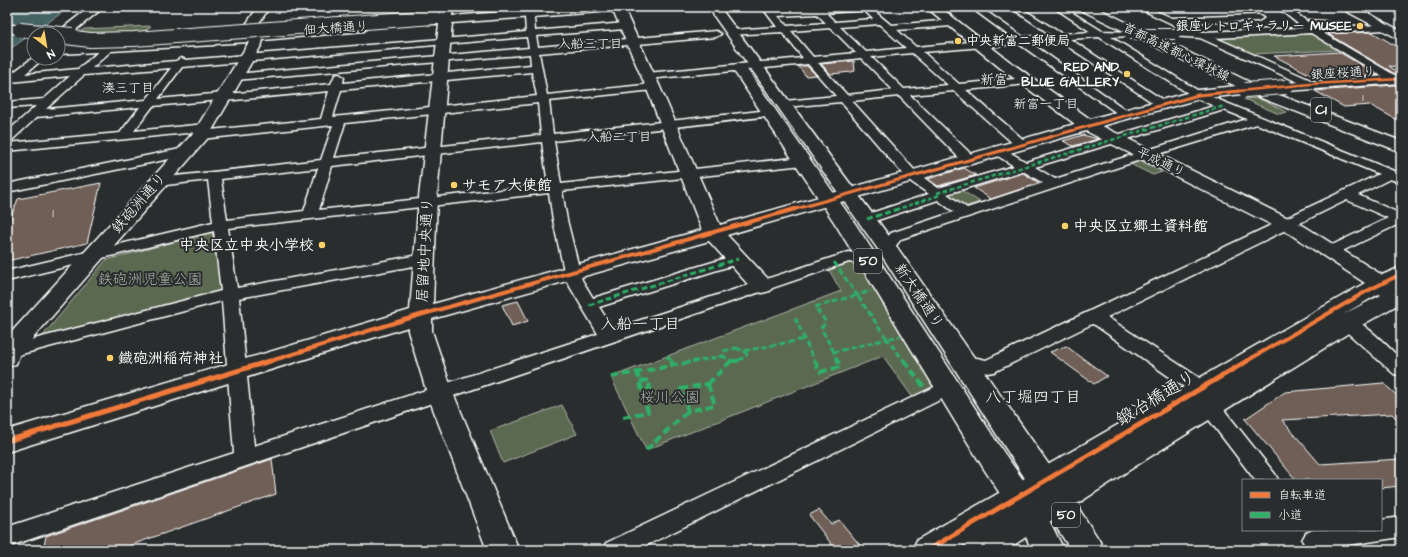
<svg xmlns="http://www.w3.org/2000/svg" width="1408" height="557" viewBox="0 0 1408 557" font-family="'Architects Daughter','Klee One',sans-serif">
	<rect width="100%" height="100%" fill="#2a2d2e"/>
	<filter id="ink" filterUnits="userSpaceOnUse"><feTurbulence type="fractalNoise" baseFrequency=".025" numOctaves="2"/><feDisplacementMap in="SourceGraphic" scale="8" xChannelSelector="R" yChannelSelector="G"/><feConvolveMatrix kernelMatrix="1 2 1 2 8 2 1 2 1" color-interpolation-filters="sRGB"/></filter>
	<g filter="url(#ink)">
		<g fill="#5b6951" stroke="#adb4a8">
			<path d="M151,26L141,34L80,32L84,29Z"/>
			<path d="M1306,33L1312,34L1338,50L1251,54L1217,38Z"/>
			<path d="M1258,98L1287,112L1279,114L1244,99Z"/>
			<path d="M1139,160L1162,172L1153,175L1130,164Z"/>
			<path d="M958,188L980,202L965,207L943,193Z"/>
			<path d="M212,232L222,292L40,339L106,260Z"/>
			<path d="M854,261L859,263L939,385L913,398L883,356L646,450L611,377L841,291L829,270Z"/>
			<path d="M562,405L577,434L503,463L490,431Z"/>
		</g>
		<path fill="#456365" stroke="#8fa1a3" d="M7,7H70L7,51Z"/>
		<g fill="#6f5f56" stroke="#fff">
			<path d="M1307,19L1325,20L1332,25H1315Z"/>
			<path d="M1372,32L1401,49V67L1389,66L1400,74H1395L1328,34Z"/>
			<path d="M1339,52L1378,75L1319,79L1274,56Z"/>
			<path d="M854,61L855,71L851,72L831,74L821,64Z"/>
			<path d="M798,66H807L816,75L806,76Z"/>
			<path d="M1395,85L1401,88V122L1370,105L1344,107L1315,91Z"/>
			<path d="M1083,135L1098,139L1073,146L1063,141Z"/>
			<path d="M964,168L976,175L938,186L928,179Z"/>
			<path d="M1023,173L1039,183L991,199L974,188Z"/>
			<path d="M101,183L87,243L7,261V227L18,199Z"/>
			<path d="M518,301L528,321L512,326L502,305Z"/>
			<path d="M1066,346L1107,376L1094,384L1050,352Z"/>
			<path d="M1383,383L1401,399V423L1392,414L1282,420L1320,464L1401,459V486L1381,488V480H1296L1245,419L1285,392Z"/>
			<path d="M272,459L276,494L117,550H43L46,536Z"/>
			<path d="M819,510L831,524L839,520L864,550H836L809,515Z"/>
		</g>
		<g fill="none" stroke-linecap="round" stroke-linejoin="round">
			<defs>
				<g id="street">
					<path d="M762,7H771L774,11L812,9L811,7H878L873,10L891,25L952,20L957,23L952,26L897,30L916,47L1012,38L970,7H980L1023,37L1051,35L1010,7H1020L1062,34L1091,32L1053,7H1063L1102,31L1133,32L1135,34L1133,36L1111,37L1202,93L1401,174V183L1390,179L1358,195L1401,214V223L1336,254L1331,256L1326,254L1323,251L1326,248L1388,218L1347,200L1107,317L1198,377L1275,474L1278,480H1255L1184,387L1095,325L1092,324L994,372L988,373L957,366L954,361L957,356L963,355L986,360L1379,174L1257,124L1149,157L901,239C895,247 892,253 882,250L879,247L891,233L954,212L938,200L872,222L867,223L862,222L860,219L862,216L929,194L907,179L841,102L785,107L781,106L779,104L781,102L785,101L836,96L808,64L647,79L642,76L647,73L803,58L782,32L730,35L728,33L733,30L777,27ZM864,10L873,19L835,22L826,13ZM817,14L826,23L787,26L778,16ZM879,24L906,48L866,52L840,27ZM831,28L856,53L813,57L791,31ZM1099,37L1194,97L1214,106L1026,162L1001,147H993L991,150L993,153L1014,166L938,188L917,173L852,101L899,96L963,162H973L974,159L973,156L910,95L954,91L1017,147H1025L1027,144L1025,141L966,90L1027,84L1032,81L1031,79L1027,78L959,84L923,52L1019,44L1121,116H1129L1131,114L1129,112L1031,43L1058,40L1158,106H1166L1168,104L1166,102L1070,39ZM912,53L948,85L904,89L871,57ZM861,58L893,90L847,95L818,63ZM1224,110L1247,119L1055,179L1035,167ZM1023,171L1043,183L967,208L947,194Z"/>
					<path d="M1136,7H1147L1172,18L1258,15L1263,18L1258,21L1182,23L1203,32L1303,28L1277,7H1287L1315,27L1389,25L1391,27L1389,29L1386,30L1323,33L1401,79V87L1311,33L1216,38L1315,82L1316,84L1311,87L1307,86L1200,38L1172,36L1170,34L1172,32L1187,31Z"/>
					<path d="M534,10L538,13L534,18L535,31L625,23L630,26L625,29L536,36L538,47L716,31L721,34L716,37L539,53L547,95L653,84L658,87L653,90L549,101L553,134L770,110L774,111L776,113L774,115L770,116L554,141L561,184L803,157L808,158L809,161L808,164L803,165L562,191L567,220L582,280L593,298L733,256L738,254L743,256L746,259L743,262L599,307L613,329L843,254L848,252L873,257L876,260L873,263L868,265L849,262L7,547V527L234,453L222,301L7,358V346L221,291L214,231L7,281V271L213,222L208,180L158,186L153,185L151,182L153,179L158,178L321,160L333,125L201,139L197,138L195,135L197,132L7,151V143L120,133L140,107L37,117L11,141L7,142V132L36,106L7,108V102L44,99L70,76L11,82L7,81V77L34,57L44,58L25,74L78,69L98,52L58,54V48L214,39L219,42L214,45L111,51L92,68L176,61L181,58L186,60L526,32L525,17ZM527,37L529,48L236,74L231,77L236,80L530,54L531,65L343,83L344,77L339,74L335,75L331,84L228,94L224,93L158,99L182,67ZM171,68L146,100L46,109L84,75ZM532,72L537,96L333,117L341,90ZM329,91L321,119L210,130L212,128L210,125L206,124L134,131L153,106L220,100L224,101ZM538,103L541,135L334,158L345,123ZM542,142L548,185L319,210L332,166ZM318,168L304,211L227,220L221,179ZM549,193L553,220L566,280L598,334L254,446L239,298L424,264L429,262L432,259L429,256L424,254L237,288L228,228Z"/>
					<path d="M361,26L364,27L366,29L364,31L241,42L236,39L241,36Z"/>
					<path d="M185,148L189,149L191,152L189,155L7,192V184Z"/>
					<path d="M1347,317C1365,322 1387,346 1401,359V376L1394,374L1341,327L1338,323L1341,319Z"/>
					<path d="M947,381L954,383L956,388L954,393L637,550H602L606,543Z"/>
					<path d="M1401,517V537L1315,550L1306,547L1302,540L1306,533L1313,530H1381V520Z"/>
				</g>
				<g id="secondary">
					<path d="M90,7H104L63,40L109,42L114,43L116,46L114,49L109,50L58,48V34H55Z"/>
					<path d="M258,7H270L256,27L263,38L262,44L207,139L20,353L16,364L7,367V337L194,132L249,42L197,45L192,44L190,41L192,38L248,34L244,27Z"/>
					<path d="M441,7H453L452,16L567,7H623L660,87L720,225L1075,124L999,67L926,7H940L1009,61L1090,119L1198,90L1245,85L1250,87L1253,90L1250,93L1199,99L1102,126L1304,226L1382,275L1401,267V283L1397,285L1401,286V306L1397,305L1355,329L1148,458L1006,550H963L966,544L956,550H912L917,540L1365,283L1290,234L1086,131L727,235L770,281L773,286L770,291L762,293L754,291L709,241L432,319V331L453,393L519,550H487L427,393L408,331V327L7,452V430L410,310L419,197L439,24H428L426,21L428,18L440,17ZM613,11L646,87L702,230L433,304L437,197L452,23ZM1379,294L1381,295L1342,315L1375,296Z"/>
					<path d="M7,24L43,30L48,31L49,34H34V36L7,32Z"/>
					<path d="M1401,75V83L1286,91L1281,90L1279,87L1281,84L1286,83Z"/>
				</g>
				<g id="primary">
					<path d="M710,7H722L724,13L894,243L1068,492L1099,540L1104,550H1071L877,248L714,16Z"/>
					<path d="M1342,7H1357L1401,31V40L1344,10Z"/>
					<path d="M739,64L744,65L856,225L1004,453L1043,508L1064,550H1032L1021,526L984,469L836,225L732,68L734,65Z"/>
				</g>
				<path id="highway" d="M1079,7H1095L1266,90L1401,141V152L1256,96L1081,10Z"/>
			</defs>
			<use href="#street" stroke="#fff" stroke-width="3"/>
			<use href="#secondary" stroke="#fff" stroke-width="3"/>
			<use href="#primary" stroke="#fff" stroke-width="3"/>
			<use href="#highway" stroke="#fff" stroke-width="3"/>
			<use href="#street" fill="#2a2d2e" fill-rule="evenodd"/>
			<use href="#secondary" fill="#2a2d2e" fill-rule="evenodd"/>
			<use href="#primary" fill="#2a2d2e" fill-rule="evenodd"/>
			<use href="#highway" fill="#2a2d2e" fill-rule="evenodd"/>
			<defs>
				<path id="street-bridge" d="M1130,34H1175"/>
				<g id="secondary-bridge">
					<path d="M20,30L72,35"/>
					<path d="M58,36L90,40L134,39L434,17"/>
					<path d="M1245,90L1286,87"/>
				</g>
			</defs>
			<use href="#street-bridge" stroke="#fff" stroke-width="12" stroke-linecap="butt"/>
			<use href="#secondary-bridge" stroke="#fff" stroke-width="16" stroke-linecap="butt"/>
			<use href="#street-bridge" stroke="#2a2d2e" stroke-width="10"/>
			<use href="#secondary-bridge" stroke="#2a2d2e" stroke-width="14"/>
			<g stroke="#2db169" stroke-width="2.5" stroke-dasharray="4.5 2.5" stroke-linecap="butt">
				<path d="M937,193L1224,106"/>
				<path d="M895,210L940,195"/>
			</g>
			<g stroke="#2db169" stroke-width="3" stroke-dasharray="6 3" stroke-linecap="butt">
				<path d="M867,219L898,209"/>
				<path d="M834,262L857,295L871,291"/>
				<path d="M589,305L738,259"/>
				<path d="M795,318L815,362"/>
				<path d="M736,348L744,351L747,355C739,362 732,363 723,356L724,351Z"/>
				<path d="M744,351L805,339"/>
				<path d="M834,352L821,328L826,322L815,307L857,295L887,339L900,336"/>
				<path d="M667,356L672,362"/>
				<path d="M692,362L723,356"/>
				<path d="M838,362L834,352L887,339L905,362"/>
			</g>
			<g stroke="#2db169" stroke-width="4" stroke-dasharray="8 4" stroke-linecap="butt">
				<path d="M671,361L674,365"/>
				<path d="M730,361H738"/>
				<path d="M815,361L820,372L840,367L838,361"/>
				<path d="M904,361L924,387"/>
				<path d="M611,377L697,361"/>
				<path d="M640,382L648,380L650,388L642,390"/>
				<path d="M708,384L731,361"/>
				<path d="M708,384L715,405L688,411L681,389Z"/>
				<path d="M623,417L648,412L637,372"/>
				<path d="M646,450L688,411"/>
			</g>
			<defs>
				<path id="cycleway-far3" d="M1229,92L1311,84L1401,79"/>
				<path id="cycleway-far2" d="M792,210L1198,95L1239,91"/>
				<g id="cycleway-far1">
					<path d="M267,362L420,315L795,209"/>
					<path d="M1245,362L1367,291L1401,274"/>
				</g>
				<g id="cycleway">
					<path d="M7,441L270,361"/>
					<path d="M928,550L1247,361"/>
				</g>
			</defs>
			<use href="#cycleway-far3" stroke="#2a2d2e" stroke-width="4"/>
			<use href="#cycleway-far2" stroke="#2a2d2e" stroke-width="5"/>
			<use href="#cycleway-far1" stroke="#2a2d2e" stroke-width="6"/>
			<use href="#cycleway" stroke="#2a2d2e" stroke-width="8"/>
			<use href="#cycleway-far3" stroke="#f17a3a" stroke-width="2.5"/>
			<use href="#cycleway-far2" stroke="#f17a3a" stroke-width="3"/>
			<use href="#cycleway-far1" stroke="#f17a3a" stroke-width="4"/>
			<use href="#cycleway" stroke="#f17a3a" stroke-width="5"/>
		</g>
	</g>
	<g fill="#ffd166" stroke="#2a2d2e" stroke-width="1.5">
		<circle cx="1360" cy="26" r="4"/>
		<circle cx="958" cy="41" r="4"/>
		<circle cx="1127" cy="74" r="4"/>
		<circle cx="454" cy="185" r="4"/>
		<circle cx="1065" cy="226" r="4"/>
		<circle cx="322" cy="245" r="4"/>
		<circle cx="110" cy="358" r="4"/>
	</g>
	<g text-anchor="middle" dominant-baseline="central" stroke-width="4" stroke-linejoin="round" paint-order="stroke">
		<g font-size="11" fill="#dbd7d5">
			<text x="1363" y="97">1</text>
		</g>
		<g font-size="13" font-weight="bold" fill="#fff" stroke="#2a2d2e" text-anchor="end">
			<text x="1352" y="26">銀座レトロギャラリー MUSEE</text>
			<text x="966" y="41" text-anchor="start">中央新富二郵便局</text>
			<text x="1119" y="67">RED AND<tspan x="1119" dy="15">BLUE GALLERY</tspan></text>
		</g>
		<g font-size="13" fill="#fff" stroke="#2a2d2e">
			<text transform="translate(336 28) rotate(-4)">佃大橋通り</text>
			<text transform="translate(1176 52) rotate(26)">首都高速都心環状線</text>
			<text transform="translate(1343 73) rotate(-3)">銀座桜通り</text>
			<text transform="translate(1161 162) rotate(26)">平成通り</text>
		</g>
		<g font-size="13" fill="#fff" stroke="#2a2d2e">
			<text x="590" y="44">入船三丁目</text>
			<text x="128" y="88">湊三丁目</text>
			<text x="1046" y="104">新富一丁目</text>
			<text x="619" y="137">入船二丁目</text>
		</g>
		<g font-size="13" fill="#dbd7d5">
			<text x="53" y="213">1</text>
		</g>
		<g font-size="14" fill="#fff" stroke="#2a2d2e">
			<text x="994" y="80">新富</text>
		</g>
		<g fill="#2a2d2e" stroke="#bfc0c0" stroke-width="1">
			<rect x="1311" y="98" width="20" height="24" rx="3"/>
			<rect x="854" y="249" width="28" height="24" rx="3"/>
			<rect x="1052" y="503" width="28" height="24" rx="3"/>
		</g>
		<g font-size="14" font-weight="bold" fill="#fff">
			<text x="1321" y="110">C1</text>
			<text x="868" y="261">50</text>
			<text x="1066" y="515">50</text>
		</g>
		<g font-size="15" font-weight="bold" fill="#fff" stroke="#2a2d2e" text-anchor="start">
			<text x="462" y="185">サモア大使館</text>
			<text x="1073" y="226">中央区立郷土資料館</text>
			<text x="314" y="245" text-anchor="end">中央区立中央小学校</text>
			<text x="118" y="358">鐡砲洲稲荷神社</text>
		</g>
		<g font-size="15" fill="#fff" stroke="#2a2d2e">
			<text transform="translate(139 203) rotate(-49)">鉄砲洲通り</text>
			<text transform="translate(425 250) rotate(-87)">居留地中央通り</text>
			<text transform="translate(919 296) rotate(56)">新大橋通り</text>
		</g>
		<g font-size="15" fill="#adb4a8" stroke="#2a2d2e">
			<text x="150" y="279">鉄砲洲児童公園</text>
			<text x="670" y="397">桜川公園</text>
		</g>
		<g font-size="16" fill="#fff" stroke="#2a2d2e">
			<text x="640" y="324">入船一丁目</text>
			<text x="1033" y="397">八丁堀四丁目</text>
		</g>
		<g font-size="18" fill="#fff" stroke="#2a2d2e">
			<text transform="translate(1156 398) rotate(-31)">鍛冶橋通り</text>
		</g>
	</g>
	<rect width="1408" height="557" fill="none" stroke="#2a2d2e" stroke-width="24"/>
	<rect x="12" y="12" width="1384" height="533" fill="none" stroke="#fff" stroke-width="1.5" filter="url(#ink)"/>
	<rect x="1242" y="479" width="140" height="52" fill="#2a2d2e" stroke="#7f8182"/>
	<rect x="1250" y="492" width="20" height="6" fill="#f17a3a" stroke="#7f8182"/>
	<text x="1278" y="499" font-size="12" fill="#ffffff">自転車道</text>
	<rect x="1250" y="512" width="20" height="6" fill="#2db169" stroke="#7f8182"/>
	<text x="1278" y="519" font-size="12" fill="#ffffff">小道</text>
	<g transform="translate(46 46) rotate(149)"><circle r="19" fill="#2a2d2e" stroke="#7f8182"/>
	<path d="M0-3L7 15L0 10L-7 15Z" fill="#ffd166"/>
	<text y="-6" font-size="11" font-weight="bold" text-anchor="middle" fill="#ffffff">N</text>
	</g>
</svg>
